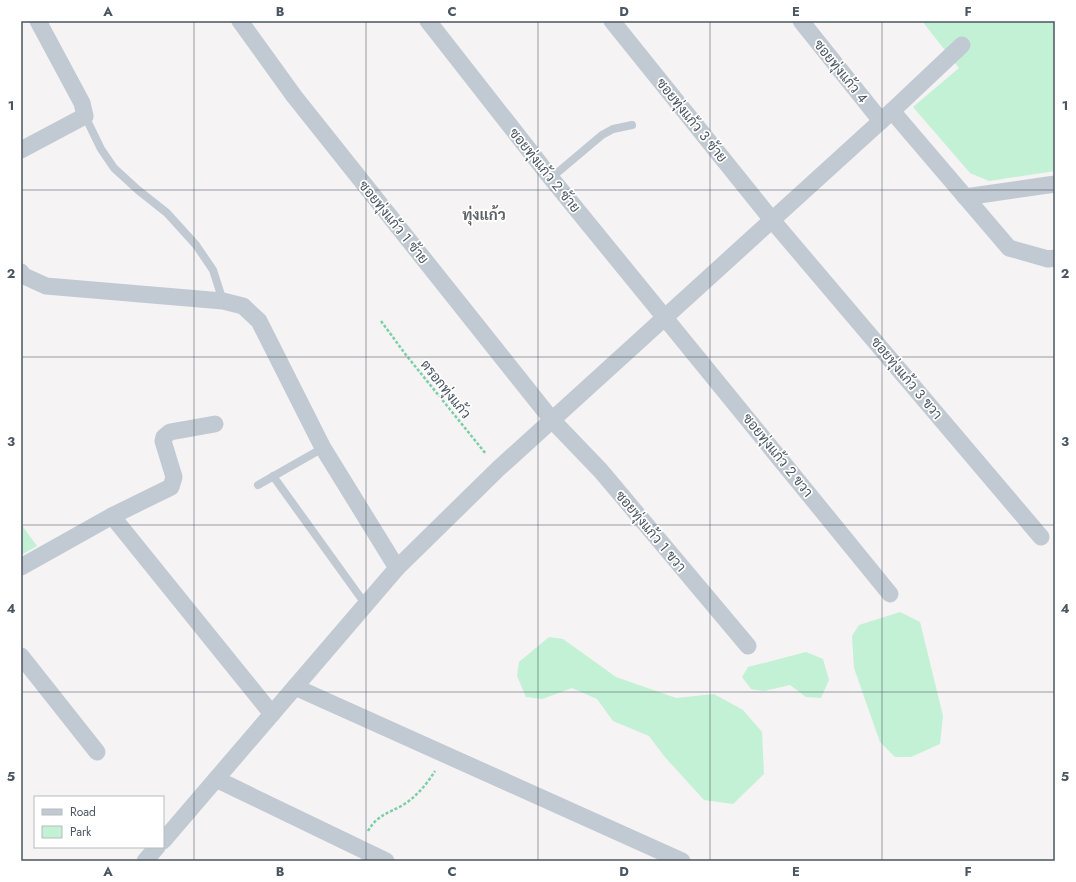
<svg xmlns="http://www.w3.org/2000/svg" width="1076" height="882" viewBox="0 0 1076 882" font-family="Jost,Sarabun,sans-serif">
	<rect width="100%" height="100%" fill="#f5f3f3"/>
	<g fill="#c3f1d5">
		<path d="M922,21H1055V171L989,181L970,173L913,107L959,68Z"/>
		<path d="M21,524L37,546L21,555Z"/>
		<path d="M900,612L920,622L943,716L940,744L911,757H895L880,742L854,668L852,636L859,625Z"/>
		<path d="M549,637L563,639L616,677L676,698L714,694L743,710L762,732L764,774L733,804L704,800L664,756L649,736L613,721L597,699L572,688L542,699L526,697L517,676L519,662Z"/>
		<path d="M806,652L823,659L829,680L821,698L806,697L790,685L764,691L751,689L742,677L748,667Z"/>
	</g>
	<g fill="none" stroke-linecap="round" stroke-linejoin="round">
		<g stroke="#7ad0a6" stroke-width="2.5" stroke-dasharray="3 2" stroke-linecap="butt">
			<path d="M381,321L406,355L486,454"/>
			<path d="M368,831C377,815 389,813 403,805C416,797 427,784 435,771"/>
		</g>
		<g stroke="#c1cad2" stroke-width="8">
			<path d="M85,116L101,149L114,168L138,190L167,213L196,245L213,270L223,301"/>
			<path d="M551,178L602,135L613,129L632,125"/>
			<path d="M273,476L366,605"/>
			<path d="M258,485L323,448"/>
		</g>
		<g stroke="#c1cad2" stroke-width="17">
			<path d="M240,21L294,96L552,420L601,471L748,646"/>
			<path d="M428,21L551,178L890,594"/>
			<path d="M612,21L772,220L1041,537"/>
			<path d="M801,21L881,121"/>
			<path d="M892,111L1009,248L1048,259L1055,258"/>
			<path d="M21,150L85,116L82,103L38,21"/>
			<path d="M965,197L1055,184"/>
			<path d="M21,272L24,276L46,286L223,301L243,306L259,321L323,448L397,568"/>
			<path d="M112,516L272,714"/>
			<path d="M21,567L112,516L171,487L174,477L163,441L164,437L170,432L215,424"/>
			<path d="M21,656L97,752"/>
			<path d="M295,687L682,861"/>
			<path d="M216,779L386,861"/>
			<path d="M163,841L397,568L498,469L892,111L962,45"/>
			<path d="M145,861L157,847"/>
		</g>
	</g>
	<path fill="none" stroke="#4a5661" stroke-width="1" stroke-opacity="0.55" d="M194,21V861M366,21V861M538,21V861M710,21V861M882,21V861M21,190H1055M21,357H1055M21,525H1055M21,692H1055"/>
	<g text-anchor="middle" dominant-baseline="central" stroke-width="3.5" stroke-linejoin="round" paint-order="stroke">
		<g font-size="14" fill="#4a5661" stroke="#fff">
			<text transform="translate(841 71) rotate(51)">ซอยทุ่งแก้ว 4</text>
			<text transform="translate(692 120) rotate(51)">ซอยทุ่งแก้ว 3 ซ้าย</text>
			<text transform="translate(545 170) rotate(51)">ซอยทุ่งแก้ว 2 ซ้าย</text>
			<text transform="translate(394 222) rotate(51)">ซอยทุ่งแก้ว 1 ซ้าย</text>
			<text transform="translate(907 378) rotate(50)">ซอยทุ่งแก้ว 3 ขวา</text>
			<text transform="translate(446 389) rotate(51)">ตรอกทุ่งแก้ว</text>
			<text transform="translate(778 455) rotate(51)">ซอยทุ่งแก้ว 2 ขวา</text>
			<text transform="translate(651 531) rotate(50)">ซอยทุ่งแก้ว 1 ขวา</text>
		</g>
		<g font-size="15" font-weight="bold" fill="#5f6368" stroke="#fff">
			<text x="484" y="215">ทุ่งแก้ว</text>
		</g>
	</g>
	<rect width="1076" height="882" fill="none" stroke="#ffffff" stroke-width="44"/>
	<rect x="34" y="796" width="130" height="52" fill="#ffffff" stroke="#b7bbc0"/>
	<rect x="42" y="809" width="20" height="6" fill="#c1cad2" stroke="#b7bbc0"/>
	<text x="70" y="816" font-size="12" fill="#4a5661">Road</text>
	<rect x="42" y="826" width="20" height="12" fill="#c3f1d5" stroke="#b7bbc0"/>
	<text x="70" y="836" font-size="12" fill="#4a5661">Park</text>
	<rect x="22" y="22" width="1032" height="838" fill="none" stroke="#4a5661" stroke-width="1.5"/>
	<g font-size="13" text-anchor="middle" font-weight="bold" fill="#4a5661">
		<text x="108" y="16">A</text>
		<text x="280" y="16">B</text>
		<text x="452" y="16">C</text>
		<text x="624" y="16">D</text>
		<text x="796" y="16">E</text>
		<text x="968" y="16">F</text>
		<text x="11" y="110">1</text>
		<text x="1065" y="110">1</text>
		<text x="11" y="278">2</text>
		<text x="1065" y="278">2</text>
		<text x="11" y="446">3</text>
		<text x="1065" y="446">3</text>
		<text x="11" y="613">4</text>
		<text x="1065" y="613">4</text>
		<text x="11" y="781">5</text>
		<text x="1065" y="781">5</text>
		<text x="108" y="876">A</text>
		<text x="280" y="876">B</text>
		<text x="452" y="876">C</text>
		<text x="624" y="876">D</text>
		<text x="796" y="876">E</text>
		<text x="968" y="876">F</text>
	</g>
</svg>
